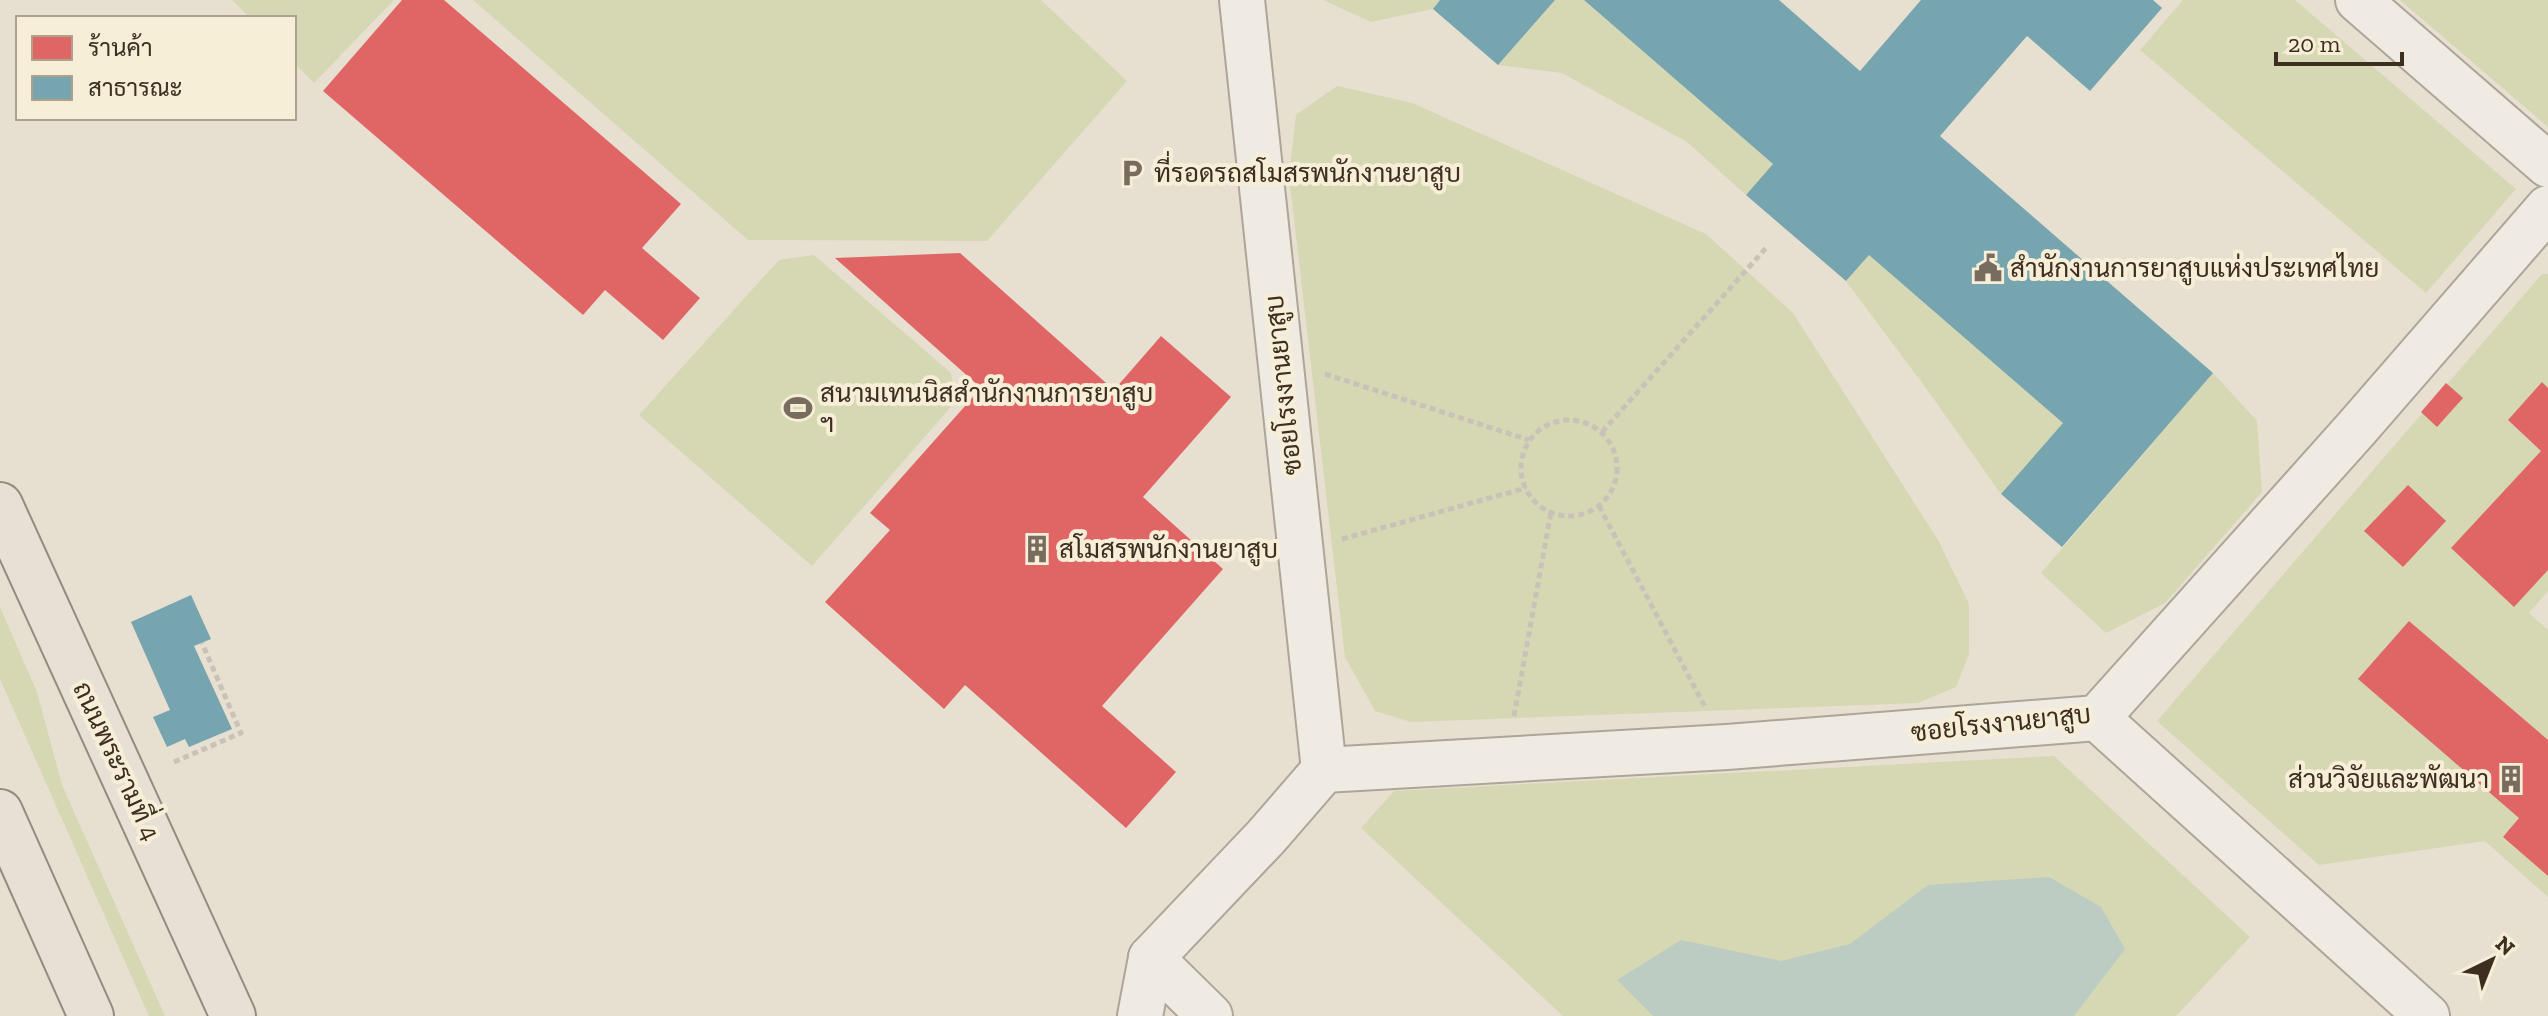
<svg xmlns="http://www.w3.org/2000/svg" width="2548" height="1016" viewBox="0 0 2548 1016" font-family="'Zilla Slab',Sarabun,serif">
	<rect width="100%" height="100%" fill="#e7e0d1"/>
	<g fill="#d6d7b3">
		<path d="M232,0H394L314,83L294,63V18H250Z"/>
		<path d="M473,0H1041L1127,81L987,241L748,240Z"/>
		<path d="M1323,0H1440L1433,9L1371,22Z"/>
		<path d="M1555,0H1584L1773,164L1746,195L1687,142L1562,73L1498,65Z"/>
		<path d="M2183,0H2295L2516,189L2426,293L2140,50Z"/>
		<path d="M2400,0H2548V127Z"/>
		<path d="M1337,86L1412,103L1706,234L1793,313L1938,540L1969,604V654L1956,687L1918,703L1411,722L1375,711L1345,657L1289,176L1296,115Z"/>
		<path d="M814,255L951,373L956,401L812,566L639,415L779,260Z"/>
		<path d="M1869,255L2063,423L2001,494L1928,391L1846,281Z"/>
		<path d="M2542,274H2548V591L2529,613L2548,630V897L2485,841L2319,865L2157,721Z"/>
		<path d="M2213,373L2257,421L2262,492L2165,603L2106,633L2041,573Z"/>
		<path d="M0,607L37,692L62,785L165,1016H149L0,679Z"/>
		<path d="M2054,756L2250,937L2176,1016H1563L1361,828L1394,791Z"/>
	</g>
	<path fill="#bcccc2" d="M2049,877L2101,907L2125,949L2074,1016H1653L1617,980L1681,940L1781,961L1850,944L1928,885Z"/>
	<g fill="#e06666">
		<path d="M402,0H444L681,204L642,248L700,298L663,340L605,290L583,315L323,91Z"/>
		<path d="M960,253L1114,390L1161,336L1231,397L1143,497L1223,569L1102,706L1176,772L1126,828L965,685L944,709L825,602L890,530L870,513L981,388L835,258Z"/>
		<path d="M2542,382L2548,388V570L2514,607L2451,548L2541,451L2508,420Z"/>
		<path d="M2446,383L2463,398L2437,427L2421,412Z"/>
		<path d="M2408,485L2446,521L2403,567L2364,531Z"/>
		<path d="M2409,621L2548,740V876L2503,837L2519,818L2358,679Z"/>
	</g>
	<g fill="#76a5af">
		<path d="M1440,0H1555L1498,65L1433,9Z"/>
		<path d="M1584,0H1779L1860,71L1921,0H2153L2162,8L2090,91L2027,36L1940,136L2213,373L2062,547L2001,494L2063,423L1869,255L1846,281L1746,195L1773,164Z"/>
		<path d="M191,595L211,639L194,646L232,729L189,747L185,739L167,747L153,717L170,710L131,622Z"/>
	</g>
	<g fill="none" stroke-linecap="round" stroke-linejoin="round">
		<defs>
			<g id="minor">
				<path d="M1242,0L1324,770"/>
				<path d="M2358,0L2548,165"/>
				<path d="M2097,718L2427,1016"/>
				<path d="M1151,958L1266,837L1324,770L1727,747L2097,718L2356,429L2548,208"/>
				<path d="M1151,958L1210,1016"/>
				<path d="M1140,1016L1151,958"/>
			</g>
			<g id="major">
				<path d="M0,505L233,1016"/>
				<path d="M0,812L91,1016"/>
			</g>
		</defs>
		<use href="#minor" stroke="#ada599" stroke-width="48"/>
		<use href="#major" stroke="#928b80" stroke-width="48"/>
		<g stroke="#c8c2b9" stroke-width="5" stroke-dasharray="6 4" stroke-linecap="butt">
			<path d="M1325,374L1529,440"/>
			<circle cx="1569" cy="468" r="48"/>
			<path d="M1602,432L1766,248"/>
			<path d="M1599,506L1705,707"/>
			<path d="M1342,539L1526,488"/>
			<path d="M1514,716L1551,512"/>
			<path d="M174,762L241,733L202,643"/>
		</g>
		<use href="#minor" stroke="#efebe3" stroke-width="44"/>
		<use href="#major" stroke="#e6e1d4" stroke-width="44"/>
	</g>
	<defs>
		<symbol id="parking-bare" viewBox="-9 -9 18 18"><path d="M-3.5-5.5H1a3.5 3.5 0 0 1 0 7H-1V5.5H-3.5ZM-1-3.4V-.6H.8a1.4 1.4 0 0 0 0-2.8Z" fill="#786c5e" stroke="#f7eed8" stroke-width="2.5" paint-order="stroke"/></symbol>
		<symbol id="civic-bare" viewBox="-9 -9 18 18"><path d="M-.6-6.5H3V-4.5H.6V-3L4-1V1h2V6H-6V1h2V-1L-.6-3ZM-1.2 2.5V6h2.4V2.5Z" fill="#786c5e" stroke="#f7eed8" stroke-width="2.5" paint-order="stroke"/></symbol>
		<symbol id="stadium-bare" viewBox="-9 -9 18 18"><path d="M0-5a6.5 5 0 1 0 0 10a6.5 5 0 1 0 0-10ZM-3.5-1.8h7v3.6h-7Z" fill="#786c5e" stroke="#f7eed8" stroke-width="2.5" paint-order="stroke"/></symbol>
		<symbol id="building-bare" viewBox="-9 -9 18 18"><path d="M-4-6H4V6H1V3H-1V6H-4ZM-2.5-4.3h1.7v1.8h-1.7ZM.8-4.3h1.7v1.8H.8ZM-2.5-1h1.7V.8h-1.7ZM.8-1h1.7V.8H.8Z" fill="#786c5e" stroke="#f7eed8" stroke-width="2.5" paint-order="stroke"/></symbol>
	</defs>
	<g fill-rule="evenodd">
		<use href="#parking-bare" x="1112" y="153" width="40" height="40"/>
		<use href="#civic-bare" x="1968" y="248" width="40" height="40"/>
		<use href="#stadium-bare" x="778" y="388" width="40" height="40"/>
		<use href="#building-bare" x="1017" y="529" width="40" height="40"/>
		<use href="#building-bare" x="2491" y="759" width="40" height="40"/>
	</g>
	<g text-anchor="middle" dominant-baseline="central" stroke-width="8" stroke-linejoin="round" paint-order="stroke">
		<g font-size="26" fill="#3d2e20" stroke="#f7eed8" text-anchor="start">
			<text x="1154" y="173">ที่รอดรถสโมสรพนักงานยาสูบ</text>
			<text x="2010" y="268">สำนักงานการยาสูบแห่งประเทศไทย</text>
			<text x="820" y="393">สนามเทนนิสสำนักงานการยาสูบ<tspan x="820" dy="30">ฯ</tspan></text>
			<text x="1059" y="549">สโมสรพนักงานยาสูบ</text>
			<text x="2489" y="779" text-anchor="end">ส่วนวิจัยและพัฒนา</text>
		</g>
		<g font-size="26" fill="#3d2e20" stroke="#f7eed8">
			<text transform="translate(1283 385) rotate(-96)">ซอยโรงงานยาสูบ</text>
			<text transform="translate(2001 723) rotate(-6)">ซอยโรงงานยาสูบ</text>
			<text transform="translate(117 761) rotate(65)">ถนนพระรามที่ 4</text>
		</g>
	</g>
	<rect x="16" y="16" width="280" height="104" fill="#f7eed8" stroke="#ada18e" stroke-width="2"/>
	<rect x="32" y="36" width="40" height="24" fill="#e06666" stroke="#ada18e" stroke-width="2"/>
	<text x="88" y="56" font-size="24" fill="#3d2e20">ร้านค้า</text>
	<rect x="32" y="76" width="40" height="24" fill="#76a5af" stroke="#ada18e" stroke-width="2"/>
	<text x="88" y="96" font-size="24" fill="#3d2e20">สาธารณะ</text>
	<g transform="translate(2492 960) rotate(43)" stroke="#f7eed8" stroke-width="6" paint-order="stroke">
	<path d="M0-6L14 30L0 20L-14 30Z" fill="#3d2e20"/>
	<text y="-12" font-size="22" font-weight="bold" text-anchor="middle" fill="#3d2e20">N</text>
	</g>
	<path d="M2276 52v12h126v-12" fill="none" stroke="#3d2e20" stroke-width="4"/>
	<text x="2288" y="52" font-size="24" fill="#3d2e20" stroke="#f7eed8" stroke-width="6" paint-order="stroke">20 m</text>
</svg>
